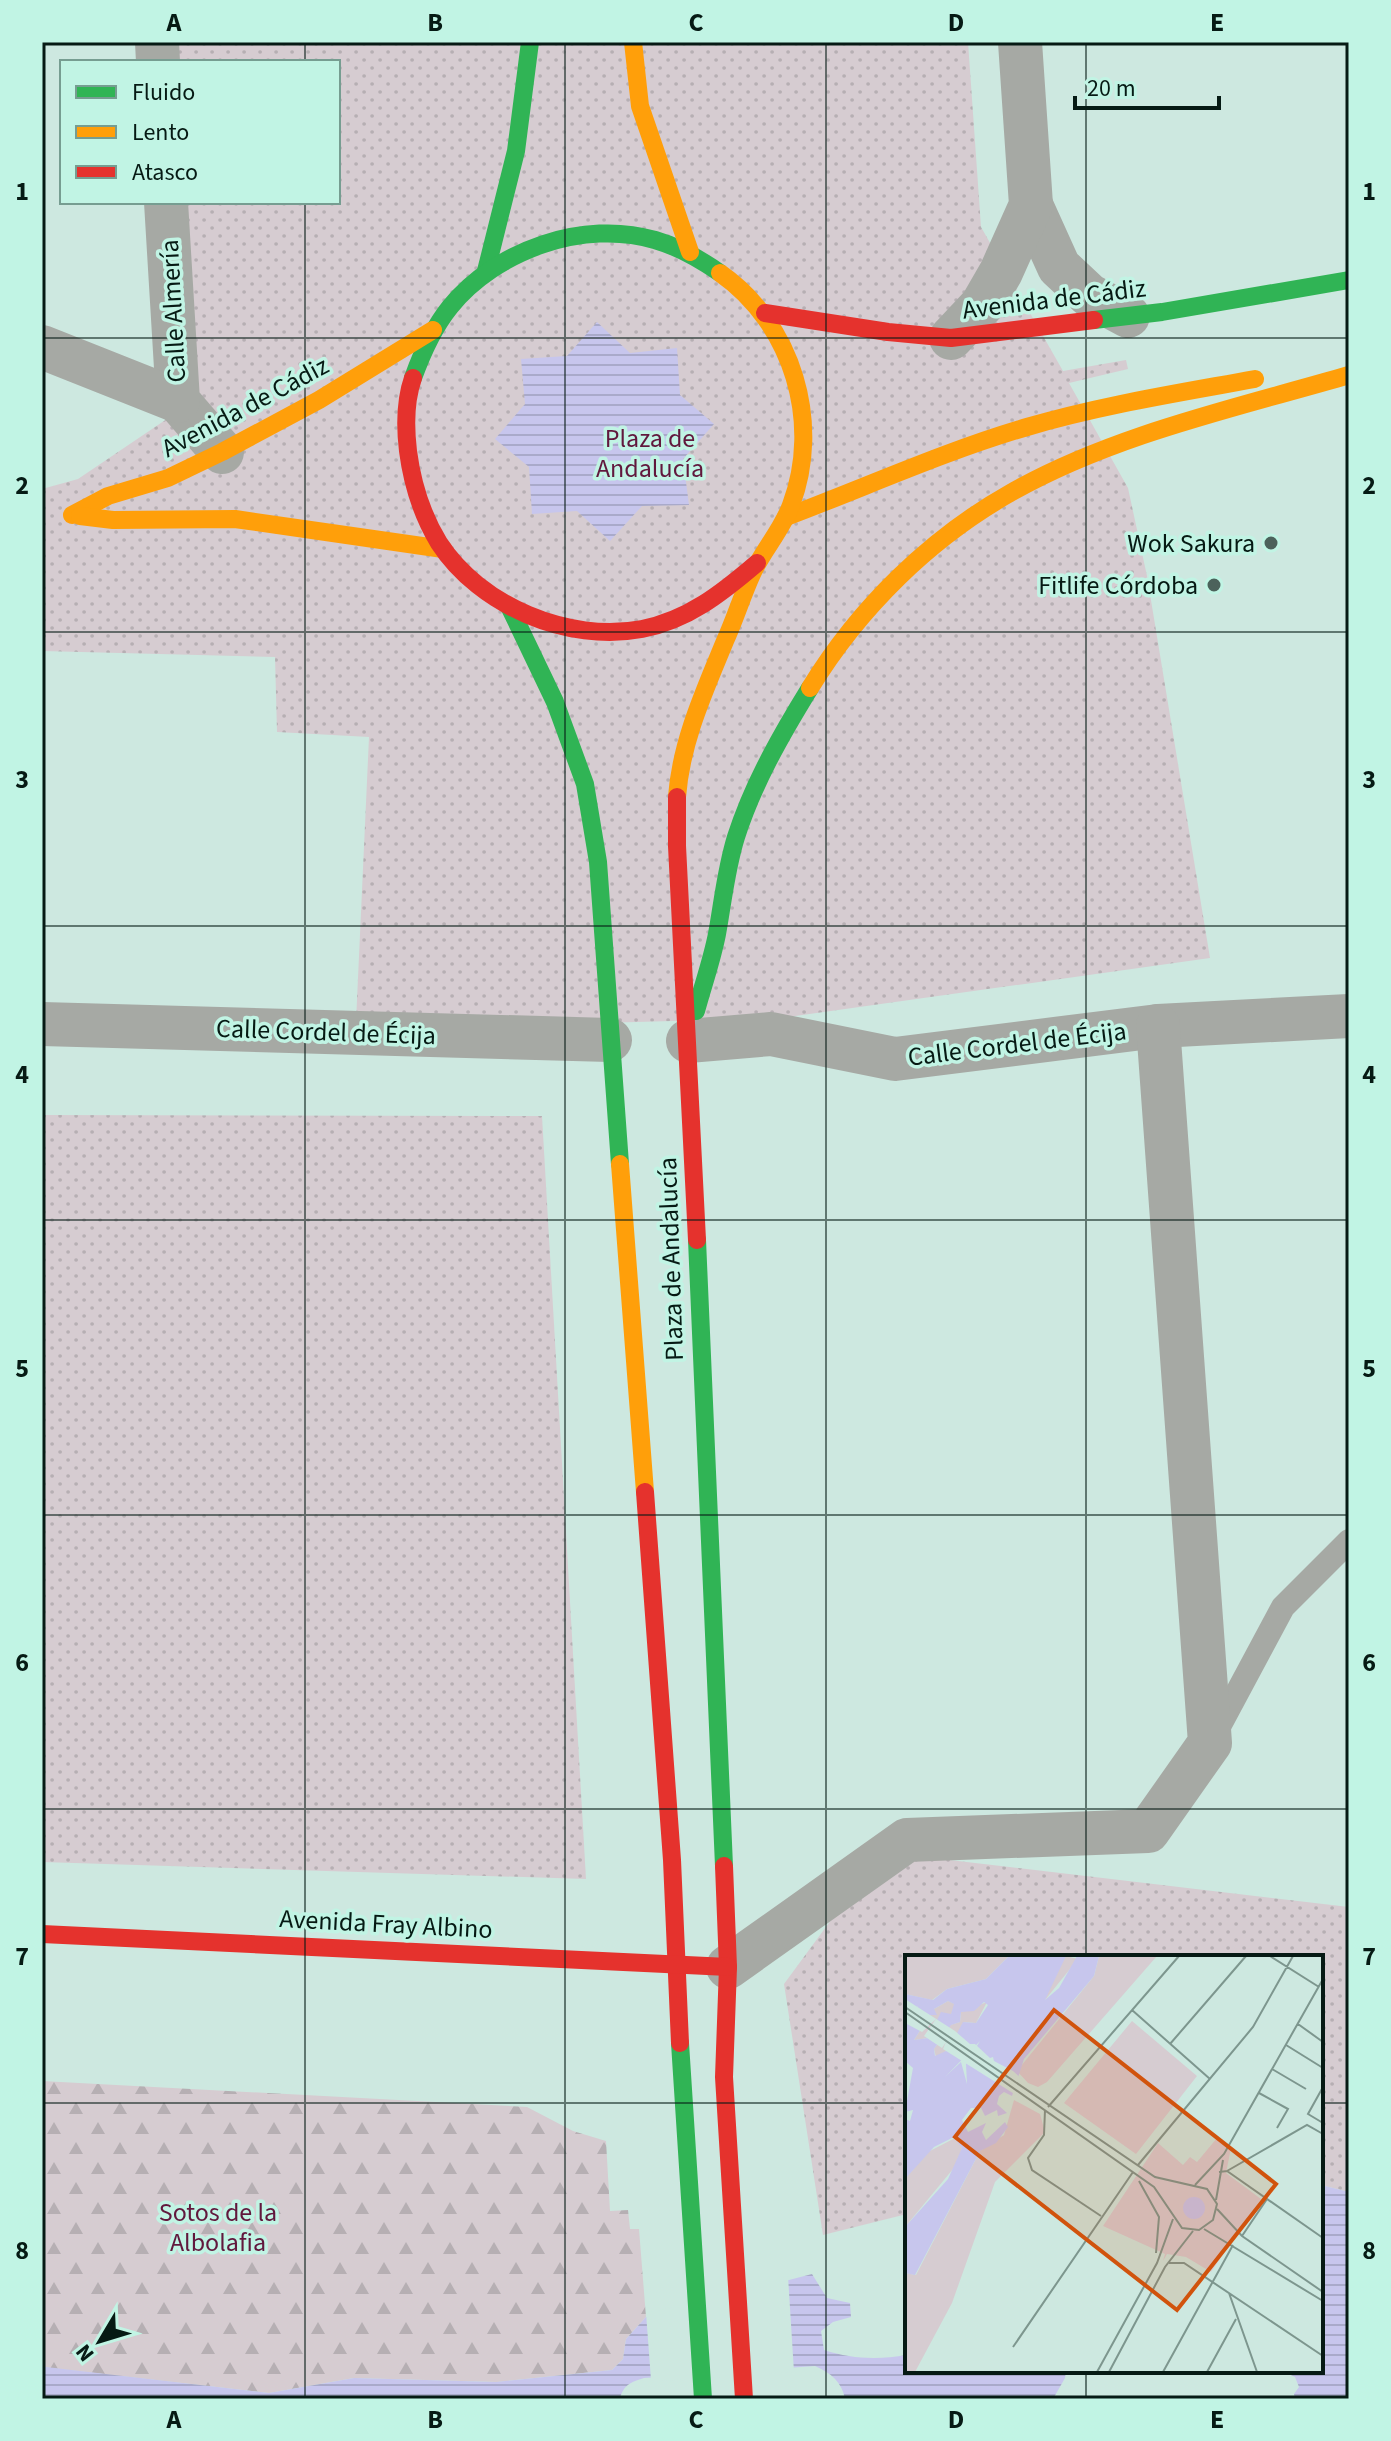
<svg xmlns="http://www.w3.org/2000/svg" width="1391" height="2441" viewBox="0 0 1391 2441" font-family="'Source Sans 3',sans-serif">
	<defs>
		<pattern id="green-dots" width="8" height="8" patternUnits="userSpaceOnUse" patternTransform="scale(2)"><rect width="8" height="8" fill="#d6ccd1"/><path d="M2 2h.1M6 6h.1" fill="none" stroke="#b6afb3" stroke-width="1.8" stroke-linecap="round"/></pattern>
		<pattern id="forest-firs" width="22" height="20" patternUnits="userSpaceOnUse" patternTransform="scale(2)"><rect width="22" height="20" fill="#d6ccd1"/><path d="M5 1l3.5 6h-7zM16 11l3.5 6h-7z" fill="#b6afb3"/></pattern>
		<pattern id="water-rules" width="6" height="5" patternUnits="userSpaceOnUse" patternTransform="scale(2)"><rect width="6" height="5" fill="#c7c6ed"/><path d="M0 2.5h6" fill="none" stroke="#a9aaca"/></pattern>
	</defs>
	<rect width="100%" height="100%" fill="#cde8e0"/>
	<g fill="url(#green-dots)">
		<path d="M172,42H968L981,227L1063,371L1126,360L1128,369L1069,383L1128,488L1147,576L1210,958L781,1018L527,1025L356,1022L369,737L277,732L275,657L42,651V489L78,479L192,402L177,202H338V62H170Z"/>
		<path d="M42,1115L542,1116L586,1879L42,1862Z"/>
		<path d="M881,1852L1349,1907V2192L1321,2185V1957H907V2214L823,2235L784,1984Z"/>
	</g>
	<path fill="url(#forest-firs)" d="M42,2081L527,2107L573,2131L606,2141L610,2211L628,2210L630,2229H639L646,2317L626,2339L623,2359L612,2370L497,2382L354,2378L269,2393L42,2367Z"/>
	<g fill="url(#water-rules)">
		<path d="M597,322L630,353L677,348L680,395L714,424L683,459L689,505L642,506L610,541L577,511L532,514L529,467L495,439L525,404L521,359L567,356Z"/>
		<path d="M1321,2185L1349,2192V2399H1295L1294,2394L1299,2387L1295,2377L1282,2371H1321Z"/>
		<path d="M812,2274L827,2298L850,2303L851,2317L833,2322L821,2331L824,2350C852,2359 877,2360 907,2355V2371H1066L1065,2378L1053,2399H845C842,2382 831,2373 815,2366L644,2378C631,2382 623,2385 620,2399H42V2367H46L269,2393L354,2378L496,2382L612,2370L623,2359L626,2339L646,2317Z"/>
	</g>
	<path fill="#cde8e0" d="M788,2276L794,2372L647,2382L651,2380L646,2313L675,2307L710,2295L734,2294L763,2282Z"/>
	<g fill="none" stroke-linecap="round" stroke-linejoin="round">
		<path stroke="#a6a9a4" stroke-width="24" d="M1215,1734L1283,1607L1349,1541"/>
		<g stroke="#a6a9a4" stroke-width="44">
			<path d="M157,42L158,62"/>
			<path d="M166,202L178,401L222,452"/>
			<path d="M1031,205L1059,267L1089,295L1128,316"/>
			<path d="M951,338L982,305L1001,272L1031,205L1020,42"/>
			<path d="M42,347L178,401"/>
			<path d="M42,1024L610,1040"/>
			<path d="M688,1041L771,1034L895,1059L1158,1026L1349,1016"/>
			<path d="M728,1967L907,1840L1148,1831L1210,1743L1158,1026"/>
		</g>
		<g stroke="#30b455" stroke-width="18">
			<path d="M486,271L516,151L530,42"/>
			<path d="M1094,320L1162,312L1349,280"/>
			<path d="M413,378C422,353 433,328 450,307C496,250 584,219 655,240C679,247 700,259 720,273"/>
			<path d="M510,608L555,702L585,784L598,862L620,1164"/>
			<path d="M696,1011C703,985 712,960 717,934C723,901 726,869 736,837C753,784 781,735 810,688"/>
			<path d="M697,1240L724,1866"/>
			<path d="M680,2043L703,2399"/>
		</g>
		<g stroke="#ff9f0a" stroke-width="18">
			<path d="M633,42L640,106L690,252"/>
			<path d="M72,515L108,496L168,478L222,452L319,400L433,330"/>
			<path d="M80,516L113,520L235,519L443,549"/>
			<path d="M786,517C866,487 945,451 1027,427C1102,405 1179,393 1255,379"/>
			<path d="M810,688C859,608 930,538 1012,492C1115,434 1236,408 1349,375"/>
			<path d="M677,797C681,742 704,692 725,641C735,619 742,596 752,574C763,550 782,530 791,505C822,423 793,324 720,273"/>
			<path d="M620,1164L645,1492"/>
		</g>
		<g stroke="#e5322d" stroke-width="18">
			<path d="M765,313L888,332L951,338L1094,320"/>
			<path d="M413,378C405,401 405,426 408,451C412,482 422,515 439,543C480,606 568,643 642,629C688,620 722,593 757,563"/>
			<path d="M677,797V846L697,1240"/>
			<path d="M645,1492L672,1860L680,2043"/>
			<path d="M724,1866L728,1967L724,2077L744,2399"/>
			<path d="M42,1934L728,1967"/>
		</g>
	</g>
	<path fill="none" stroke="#061a14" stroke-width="2" stroke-opacity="0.55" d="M305,42V62M565,42V2399M826,42V2399M1086,42V1957M305,202V2399M42,338H1349M42,632H1349M42,926H1349M42,1220H1349M42,1515H1349M42,1809H1349M42,2103H907M1321,2103H1349M1086,2371V2399"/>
	<g fill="#4c625b" stroke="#c1f4e4" stroke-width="3">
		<circle cx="1271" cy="543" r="8"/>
		<circle cx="1214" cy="585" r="8"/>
	</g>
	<g text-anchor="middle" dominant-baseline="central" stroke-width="7" stroke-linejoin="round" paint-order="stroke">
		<g font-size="26" fill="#061a14" stroke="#c1f4e4">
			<text transform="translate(1054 299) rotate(-7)">Avenida de Cádiz</text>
			<text transform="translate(173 311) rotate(-93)">Calle Almería</text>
			<text transform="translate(245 407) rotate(-28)">Avenida de Cádiz</text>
			<text transform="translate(326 1032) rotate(2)">Calle Cordel de Écija</text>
			<text transform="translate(1017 1044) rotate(-7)">Calle Cordel de Écija</text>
			<text transform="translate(671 1259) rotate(-92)">Plaza de Andalucía</text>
			<text transform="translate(386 1924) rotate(3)">Avenida Fray Albino</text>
		</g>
		<g font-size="26" fill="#61183d" stroke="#c1f4e4">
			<text x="650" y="438">Plaza de<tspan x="650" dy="30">Andalucía</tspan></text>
			<text x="218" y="2212">Sotos de la<tspan x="218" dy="30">Albolafia</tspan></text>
		</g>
		<g font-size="26" fill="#061a14" stroke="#c1f4e4" text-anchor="end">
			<text x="1255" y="543">Wok Sakura</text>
			<text x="1198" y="585">Fitlife Córdoba</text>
		</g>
	</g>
	<g transform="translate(905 1955)">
		<rect width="418" height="418" fill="#cde8e0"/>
		<path d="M227,66L292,121L231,199L159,148ZM109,145L135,159L140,177L90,227L47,348L10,417H0V318L11,320L75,196L99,180ZM312,183L326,193L321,218L356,244L306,317L281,302L262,299L258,306L260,299L198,271L253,188L278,210L285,202L292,207Z" fill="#d6ccd1"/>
		<path d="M0,1H104L81,24L42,34L27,45L0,39ZM161,1L173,4L140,45L142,33ZM194,1H252L142,127L133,132L123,128L112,116L189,21ZM43,46L50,49L46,60L35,64L23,83L9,85L29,54ZM82,47L71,68L59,67L43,95L31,102L29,94L45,70L55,67L56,57ZM52,182L57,193L53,208L0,272V224L23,197Z" fill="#d6ccd1"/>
		<path d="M104,1H161L140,45L154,33L172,1H194L189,21L119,104L107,141L99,137L94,141L92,149L102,158L93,161L92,155L80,161L76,153H66L57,165L63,177L81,168L77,177L81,185L100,167L103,172L91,188L75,196L10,320L0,318V272L43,224L57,193L49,182L29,192L0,224V164L5,166L8,155L0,157L8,113L0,106V68L13,51L0,61V39L28,45L42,34L81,24ZM43,46L49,49L46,59L36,57L23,83L9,85L25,60H32L29,54ZM79,47L83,50L71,68L58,67L43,95L30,101L29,94L46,70L55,67L56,57L69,56ZM75,86L61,109L62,129L56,107L40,122ZM278 253a11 11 0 1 1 22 0a11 11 0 1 1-22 0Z" fill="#c7c6ed" fill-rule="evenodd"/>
		<path d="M0,44L50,76L65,89H70L85,103L88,102L89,106L108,116L118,125L111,140L38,94L41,87L37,93L19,81L31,64L17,77L0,68Z" fill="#cde8e0"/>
		<path fill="none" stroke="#7d968e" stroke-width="2" d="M365,1L414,32M0,52L250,222L302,234L312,249L308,265L294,275L277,273L249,232L0,57M227,55L305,124M393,69L418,87M265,89L341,1M381,90L418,113M367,114L401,134M418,132L403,159L418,168M354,138L383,154L372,173M143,152L274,1M140,155L139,180L123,203L127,215L196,261M233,210L348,72L388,1M322,216L402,170L418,179M314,217L322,216L418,283M234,226L254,262L251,298M290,230L319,199L418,24M311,245L318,205M312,254L337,281L418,337M299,274L418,346M337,281L362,244M264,308H279L418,401M324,338L352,417M108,392L228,217M192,417L252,308L268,264M204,417L260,312L288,276M258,417L328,290M302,417L331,364"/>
		<path fill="#d1530d" fill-opacity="0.15" stroke="#d1530d" stroke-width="4" d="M149,55L371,229L272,355L50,182Z"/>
		<rect width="418" height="418" fill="none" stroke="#061a14" stroke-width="4"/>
	</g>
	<rect width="1391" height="2441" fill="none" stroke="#c1f4e4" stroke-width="88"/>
	<rect x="60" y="60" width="280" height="144" fill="#c1f4e4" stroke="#769d91" stroke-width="2"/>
	<rect x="76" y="86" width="40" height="12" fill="#30b455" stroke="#769d91" stroke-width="2"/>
	<text x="132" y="100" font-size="24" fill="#061a14">Fluido</text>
	<rect x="76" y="126" width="40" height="12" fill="#ff9f0a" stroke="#769d91" stroke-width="2"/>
	<text x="132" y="140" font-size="24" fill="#061a14">Lento</text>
	<rect x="76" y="166" width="40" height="12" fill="#e5322d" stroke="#769d91" stroke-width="2"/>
	<text x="132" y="180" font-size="24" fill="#061a14">Atasco</text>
	<g transform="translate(100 2341) rotate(232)" stroke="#c1f4e4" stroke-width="6" paint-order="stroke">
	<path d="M0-6L14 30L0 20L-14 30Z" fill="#061a14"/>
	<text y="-12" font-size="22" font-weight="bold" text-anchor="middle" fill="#061a14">N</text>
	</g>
	<path d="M1075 96v12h144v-12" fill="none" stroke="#061a14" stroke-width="4"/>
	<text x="1087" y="96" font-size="24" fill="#061a14" stroke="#c1f4e4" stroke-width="6" paint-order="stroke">20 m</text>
	<rect x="44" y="44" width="1303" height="2353" fill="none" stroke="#061a14" stroke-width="3"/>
	<g font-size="26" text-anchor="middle" font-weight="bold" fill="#061a14">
		<text x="174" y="31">A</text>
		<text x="435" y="31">B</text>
		<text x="696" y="31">C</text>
		<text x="956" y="31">D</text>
		<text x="1217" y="31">E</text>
		<text x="22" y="200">1</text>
		<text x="1369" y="200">1</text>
		<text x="22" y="494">2</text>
		<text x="1369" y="494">2</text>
		<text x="22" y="788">3</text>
		<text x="1369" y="788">3</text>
		<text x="22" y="1083">4</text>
		<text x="1369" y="1083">4</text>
		<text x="22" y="1377">5</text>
		<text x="1369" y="1377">5</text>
		<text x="22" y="1671">6</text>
		<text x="1369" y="1671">6</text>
		<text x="22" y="1965">7</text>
		<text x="1369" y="1965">7</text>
		<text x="22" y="2259">8</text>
		<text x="1369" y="2259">8</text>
		<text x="174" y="2428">A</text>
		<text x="435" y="2428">B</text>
		<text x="696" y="2428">C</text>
		<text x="956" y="2428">D</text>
		<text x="1217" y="2428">E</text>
	</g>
</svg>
